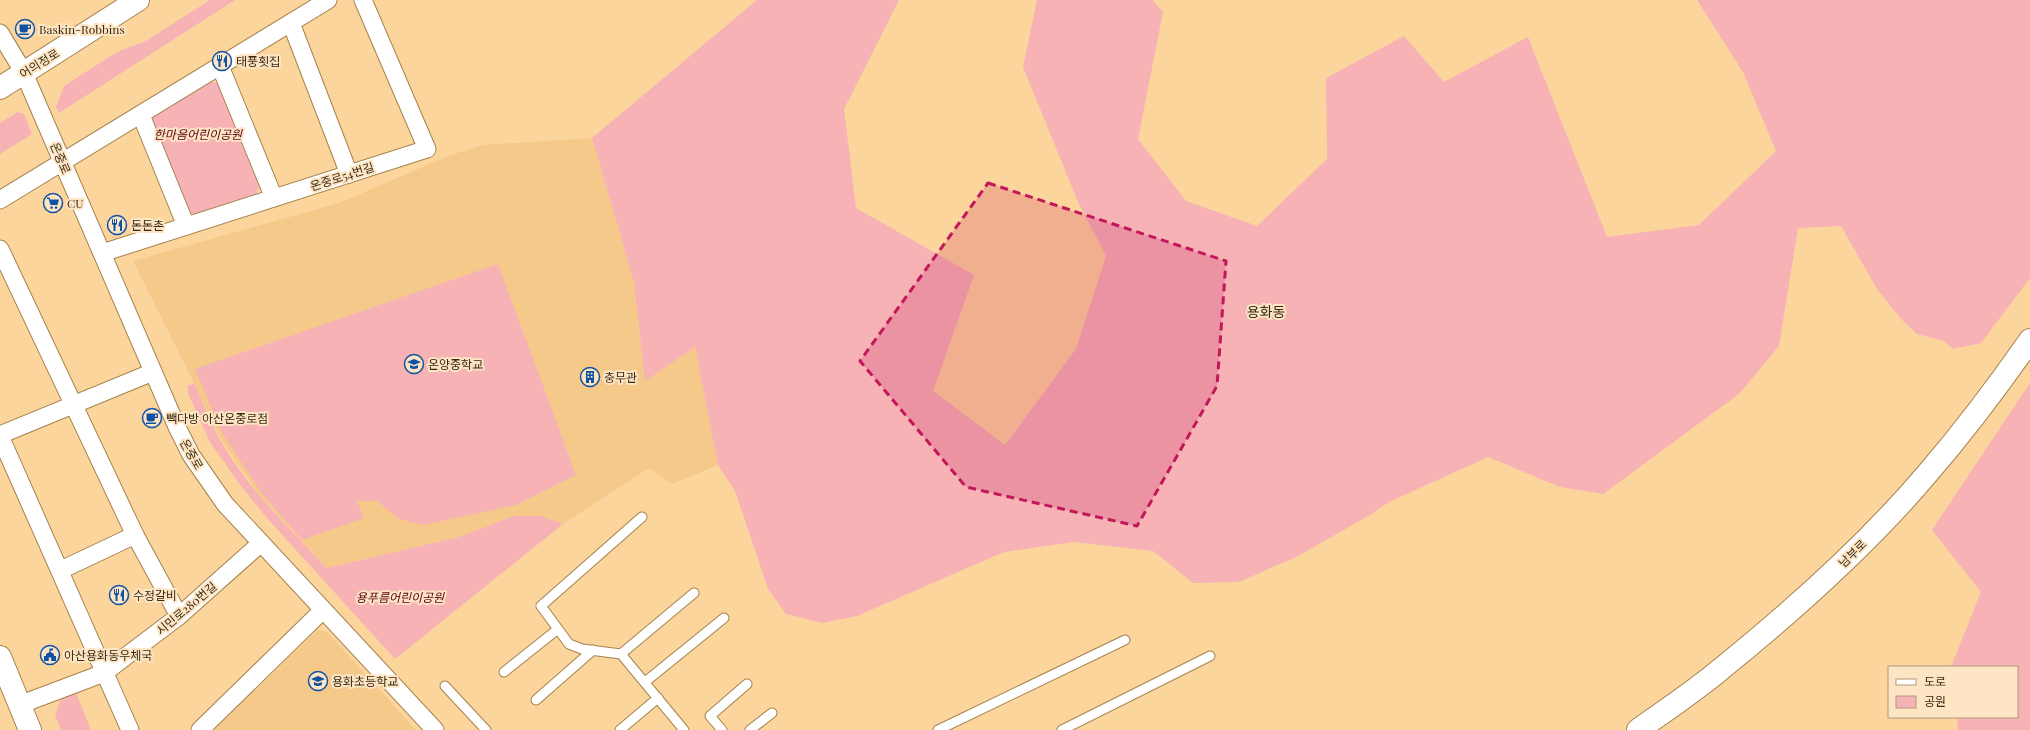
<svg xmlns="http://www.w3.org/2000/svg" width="2030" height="730" viewBox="0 0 2030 730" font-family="'Playfair Display','Noto Sans KR',serif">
	<rect width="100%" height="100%" fill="#fcd59d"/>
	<g fill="#f4c98a">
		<path d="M592,138L634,282L645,381L695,346L718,465L672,484L649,468L563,524L541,516H513L459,537L327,568L259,495L219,436L194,383L133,261L339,203L448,156L483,145Z"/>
		<path d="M318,630L327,632L416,730H213Z"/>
	</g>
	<g fill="#f6b2b5">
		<path d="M210,0H235L59,113L56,107L64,86L117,52L146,41Z"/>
		<path d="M757,0H899L844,109L856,208L974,275L933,391L1005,445L1076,349L1106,256L1078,202L1023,67L1037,0H1153L1163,12L1138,139L1186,201L1257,226L1327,159L1326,78L1404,36L1444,82L1528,37L1607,237L1699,225L1776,151L1743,72L1697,0H2030V278L1981,343L1953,349L1944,341L1917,334L1902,320L1877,289L1841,226L1798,228L1779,346L1739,394L1603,494L1560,487L1488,457L1389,502L1370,515L1298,556L1239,582L1193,583L1153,551L1074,542L1004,552L857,616L822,623L786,614L768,589L735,491L718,465L695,347L645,381L634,282L592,138Z"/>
		<path d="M210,81L223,85L259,188L256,195L194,215L187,210L151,121L154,113Z"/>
		<path d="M18,112L24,114L32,134L0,154V123Z"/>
		<path d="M498,264L576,475L516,505L423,525L399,519L377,501H357L364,518L302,540L261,492L222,433L195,369Z"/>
		<path d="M194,383C202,400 209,419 218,436C245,486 288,527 327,568L459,537L513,516H541L563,524L395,659L266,517L241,486L210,442L188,393V386Z"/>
		<path d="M2030,383V730H1958L1957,717H2017V667H1951L1981,592L1932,530Z"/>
		<path d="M76,693L91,730H61L55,715L61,699Z"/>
	</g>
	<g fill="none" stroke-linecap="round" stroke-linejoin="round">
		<defs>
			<g id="lane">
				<path d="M642,517L541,606L569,644L582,649L621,654L684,730"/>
				<path d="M621,654L694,593"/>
				<path d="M504,672L558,629"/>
				<path d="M645,682L724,618"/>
				<path d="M445,686L486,730"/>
				<path d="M536,700L593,650"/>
				<path d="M620,730L658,698"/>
				<path d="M722,730L710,716L747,684"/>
				<path d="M750,730L772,713"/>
				<path d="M938,730L1125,640"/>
				<path d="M1062,730L1210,656"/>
			</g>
			<g id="street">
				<path d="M291,23L349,174"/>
				<path d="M0,33L24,73L177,427L191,455L225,504L435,730"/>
				<path d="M220,66L274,198"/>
				<path d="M141,115L186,226"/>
				<path d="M0,200L328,0"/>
				<path d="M0,249L135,535L179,616"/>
				<path d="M102,253L427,149L363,0"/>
				<path d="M0,435L153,372"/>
				<path d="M0,436L130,730"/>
				<path d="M61,570L135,535"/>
				<path d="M19,705L104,673L179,616L261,543"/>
				<path d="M200,730L323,610"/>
			</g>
			<g id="secondary">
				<path d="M0,88L138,0"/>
				<path d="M0,657L30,730"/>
				<path d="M1638,730C1666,710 1695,691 1721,669C1794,610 1866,546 1927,474C1964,431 1998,386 2030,340"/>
			</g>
		</defs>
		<use href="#lane" stroke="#a5824c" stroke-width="11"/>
		<use href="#street" stroke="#a5824c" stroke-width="19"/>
		<use href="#secondary" stroke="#a5824c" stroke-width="24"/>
		<use href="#lane" stroke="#fff" stroke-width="9"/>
		<use href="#street" stroke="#fff" stroke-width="17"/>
		<use href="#secondary" stroke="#fff" stroke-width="22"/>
	</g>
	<path fill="#c2185b" fill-opacity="0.2" stroke="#c2185b" stroke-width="3" stroke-dasharray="8 5" stroke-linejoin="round" d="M988,183L1226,261L1217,386L1137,526L966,487L860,361Z"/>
	<defs>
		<symbol id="cafe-ring" viewBox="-11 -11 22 22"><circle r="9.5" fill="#fde5c4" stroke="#1153a3" stroke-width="1.5"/><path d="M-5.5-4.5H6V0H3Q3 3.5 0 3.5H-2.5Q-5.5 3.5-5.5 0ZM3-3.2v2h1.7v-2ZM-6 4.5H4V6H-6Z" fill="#1153a3"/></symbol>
		<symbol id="restaurant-ring" viewBox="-11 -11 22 22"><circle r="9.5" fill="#fde5c4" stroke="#1153a3" stroke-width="1.5"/><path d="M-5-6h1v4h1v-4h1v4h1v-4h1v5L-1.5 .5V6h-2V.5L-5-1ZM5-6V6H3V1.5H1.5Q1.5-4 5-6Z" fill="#1153a3"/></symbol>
		<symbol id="supermarket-ring" viewBox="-11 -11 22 22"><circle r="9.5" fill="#fde5c4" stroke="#1153a3" stroke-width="1.5"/><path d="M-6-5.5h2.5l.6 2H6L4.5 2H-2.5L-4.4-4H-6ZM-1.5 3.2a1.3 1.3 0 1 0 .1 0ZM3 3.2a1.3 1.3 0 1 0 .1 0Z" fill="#1153a3"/></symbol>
		<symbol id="school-ring" viewBox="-11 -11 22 22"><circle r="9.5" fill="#fde5c4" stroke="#1153a3" stroke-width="1.5"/><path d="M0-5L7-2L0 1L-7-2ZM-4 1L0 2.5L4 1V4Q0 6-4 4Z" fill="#1153a3"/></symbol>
		<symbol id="building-ring" viewBox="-11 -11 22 22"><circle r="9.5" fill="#fde5c4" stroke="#1153a3" stroke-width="1.5"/><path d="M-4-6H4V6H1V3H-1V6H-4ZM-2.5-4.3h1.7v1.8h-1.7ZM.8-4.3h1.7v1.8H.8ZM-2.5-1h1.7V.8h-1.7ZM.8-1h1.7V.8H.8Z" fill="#1153a3"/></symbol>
		<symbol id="civic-ring" viewBox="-11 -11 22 22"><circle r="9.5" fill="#fde5c4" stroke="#1153a3" stroke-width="1.5"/><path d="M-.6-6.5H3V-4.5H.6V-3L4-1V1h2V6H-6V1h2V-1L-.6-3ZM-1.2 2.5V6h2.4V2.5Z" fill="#1153a3"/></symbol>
	</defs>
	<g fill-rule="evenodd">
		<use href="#cafe-ring" x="14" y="18" width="22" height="22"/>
		<use href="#restaurant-ring" x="211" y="50" width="22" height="22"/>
		<use href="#supermarket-ring" x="42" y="192" width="22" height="22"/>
		<use href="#restaurant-ring" x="106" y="214" width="22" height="22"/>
		<use href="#school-ring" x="403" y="353" width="22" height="22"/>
		<use href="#building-ring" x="579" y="366" width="22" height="22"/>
		<use href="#cafe-ring" x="141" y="407" width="22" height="22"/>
		<use href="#restaurant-ring" x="108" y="584" width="22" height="22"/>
		<use href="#civic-ring" x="39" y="644" width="22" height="22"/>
		<use href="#school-ring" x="307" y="670" width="22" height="22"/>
	</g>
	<g text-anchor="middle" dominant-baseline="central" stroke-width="4" stroke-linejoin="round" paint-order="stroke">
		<g font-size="12" fill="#392a14" stroke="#fde5c4" text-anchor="start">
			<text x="39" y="29">Baskin-Robbins</text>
			<text x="236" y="61">태풍횟집</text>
			<text x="67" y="203">CU</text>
			<text x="131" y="225">돈돈촌</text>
			<text x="428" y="364">온양중학교</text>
			<text x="604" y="377">충무관</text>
			<text x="166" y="418">빽다방 아산온중로점</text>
			<text x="133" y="595">수정갈비</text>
			<text x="64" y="655">아산용화동우체국</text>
			<text x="332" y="681">용화초등학교</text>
		</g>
		<g font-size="12" fill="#392a14" stroke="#fde5c4">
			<text transform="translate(39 63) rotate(-32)">어의정로</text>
			<text transform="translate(61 158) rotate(67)">온중로</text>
			<text transform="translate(342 176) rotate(-18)">온중로54번길</text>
			<text transform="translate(192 454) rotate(60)">온중로</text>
			<text transform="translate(1852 553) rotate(-45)">남부로</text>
			<text transform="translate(186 608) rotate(-40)">시민로280번길</text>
		</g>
		<g font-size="12" font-style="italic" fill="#580117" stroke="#fde5c4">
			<text x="198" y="134">한마음어린이공원</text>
			<text x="400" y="597">용푸름어린이공원</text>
		</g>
		<g font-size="14" fill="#392a14" stroke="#fde5c4">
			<text x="1266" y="311">용화동</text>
		</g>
	</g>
	<rect x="1888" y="666" width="130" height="52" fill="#fde5c4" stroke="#af9a7e"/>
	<rect x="1896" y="679" width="20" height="6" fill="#ffffff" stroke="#af9a7e"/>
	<text x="1924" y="686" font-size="12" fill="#392a14">도로</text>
	<rect x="1896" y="696" width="20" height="12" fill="#f6b2b5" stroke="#af9a7e"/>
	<text x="1924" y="706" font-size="12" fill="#392a14">공원</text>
</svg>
